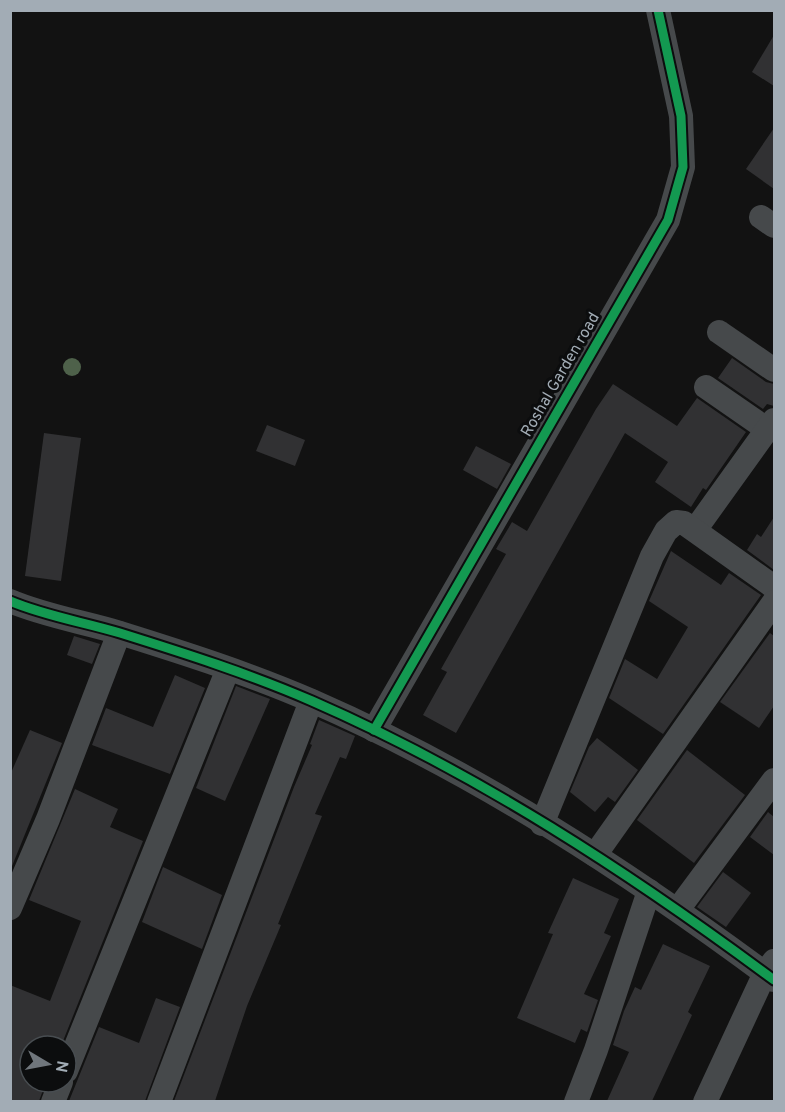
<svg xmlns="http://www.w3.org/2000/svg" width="785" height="1112" viewBox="0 0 785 1112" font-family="Overpass,sans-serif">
	<rect width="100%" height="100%" fill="#121212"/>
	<g fill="#313133">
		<path d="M774,35V86L752,72Z"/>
		<path d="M774,128V189L746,169Z"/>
		<path d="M732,358L766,382L774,384V406L767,404L763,409L718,378Z"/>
		<path d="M613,384L677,426L697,398L746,432L706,490L703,488L691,507L655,482L668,462L625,433L456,733L423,715L447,672L441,669L506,554L496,549L512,522L527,531L596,409Z"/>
		<path d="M267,425L305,440L295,466L256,451Z"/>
		<path d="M44,433L81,438L61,581L25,576Z"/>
		<path d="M476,446L511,464L497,489L463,470Z"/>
		<path d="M774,517V570L747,550L757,534L761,537Z"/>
		<path d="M671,551L721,585L729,573L761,595L663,734L609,698L625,659L657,679L688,627L649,601Z"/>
		<path d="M770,633L774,636V706L759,728L720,702Z"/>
		<path d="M74,636L100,644L92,664L67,655Z"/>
		<path d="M175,675L205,688L170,774L92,745L106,708L153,727Z"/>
		<path d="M236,686L270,699L225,801L196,788Z"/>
		<path d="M319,720L355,736L346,759L340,757L315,814L322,816L278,924L281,925L247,1006L215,1101H174L294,787L312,745L310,744Z"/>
		<path d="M30,730L62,743L10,871V775Z"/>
		<path d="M597,738L638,770L615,802L608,797L595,812L570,792L589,747Z"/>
		<path d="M687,750L745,795L694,863L637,820Z"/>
		<path d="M75,789L118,809L110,827L143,841L61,1046H30V1082H46L39,1101H10V985L50,1001L81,921L29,900Z"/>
		<path d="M768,812L774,817V855L750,837Z"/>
		<path d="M163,867L222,895L202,949L142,922Z"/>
		<path d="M723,872L751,893L726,927L697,907Z"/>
		<path d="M573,878L619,899L604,933L611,936L584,994L598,1000L587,1032L581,1029L575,1043L517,1018L553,934L548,933Z"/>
		<path d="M663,944L710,966L688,1012L692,1015L652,1101H607L629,1052L613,1045L624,1011L635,987L641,990Z"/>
		<path d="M156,998L180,1007L145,1101H69L99,1027L139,1043Z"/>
	</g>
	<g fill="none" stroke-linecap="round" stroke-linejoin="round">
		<g stroke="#46494b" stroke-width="24">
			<path d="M761,217L774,226"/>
			<path d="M719,332L774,370"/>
			<path d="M706,387L768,430"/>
			<path d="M695,530L774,420"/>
			<path d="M10,601C45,616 84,622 120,633C184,653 250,674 312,701C477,773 630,873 774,980"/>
			<path d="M374,730L668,220L683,167L681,116L658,10"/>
			<path d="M542,824L652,556L666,531L676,522L684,523L774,587"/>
			<path d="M595,855L774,602"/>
			<path d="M10,908L48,819L119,633"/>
			<path d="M679,908L774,780"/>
			<path d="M66,1071L228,669"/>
			<path d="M53,1102L61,1082"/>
			<path d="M159,1102L311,701"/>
			<path d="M576,1102L596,1050L649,891"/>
			<path d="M705,1102L765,973L774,961"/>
		</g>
		<defs>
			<g id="cycleway">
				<path d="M10,601C45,616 84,622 120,633C184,653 250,674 312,701C477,773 630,873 774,980"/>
				<path d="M374,730L668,220L683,167L681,116L658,10"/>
			</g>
		</defs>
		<use href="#cycleway" stroke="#0c0d0e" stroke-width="13"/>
		<use href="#cycleway" stroke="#139951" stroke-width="9"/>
	</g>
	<circle fill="#4e614a" cx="72" cy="367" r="9"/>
	<g text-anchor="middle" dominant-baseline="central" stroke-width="6" stroke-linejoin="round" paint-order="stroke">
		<g font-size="16" fill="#a2acb5" stroke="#0c0d0e">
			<text transform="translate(561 375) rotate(-60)">Roshal Garden road</text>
		</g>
	</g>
	<rect width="785" height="1112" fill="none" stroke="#a2acb5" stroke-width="24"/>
	<g transform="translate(48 1064) rotate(100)"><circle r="28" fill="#0c0d0e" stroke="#484d51" stroke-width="1.5"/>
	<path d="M0-4.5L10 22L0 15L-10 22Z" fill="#70767c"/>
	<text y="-9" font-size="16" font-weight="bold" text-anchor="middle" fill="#a2acb5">N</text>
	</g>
</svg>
